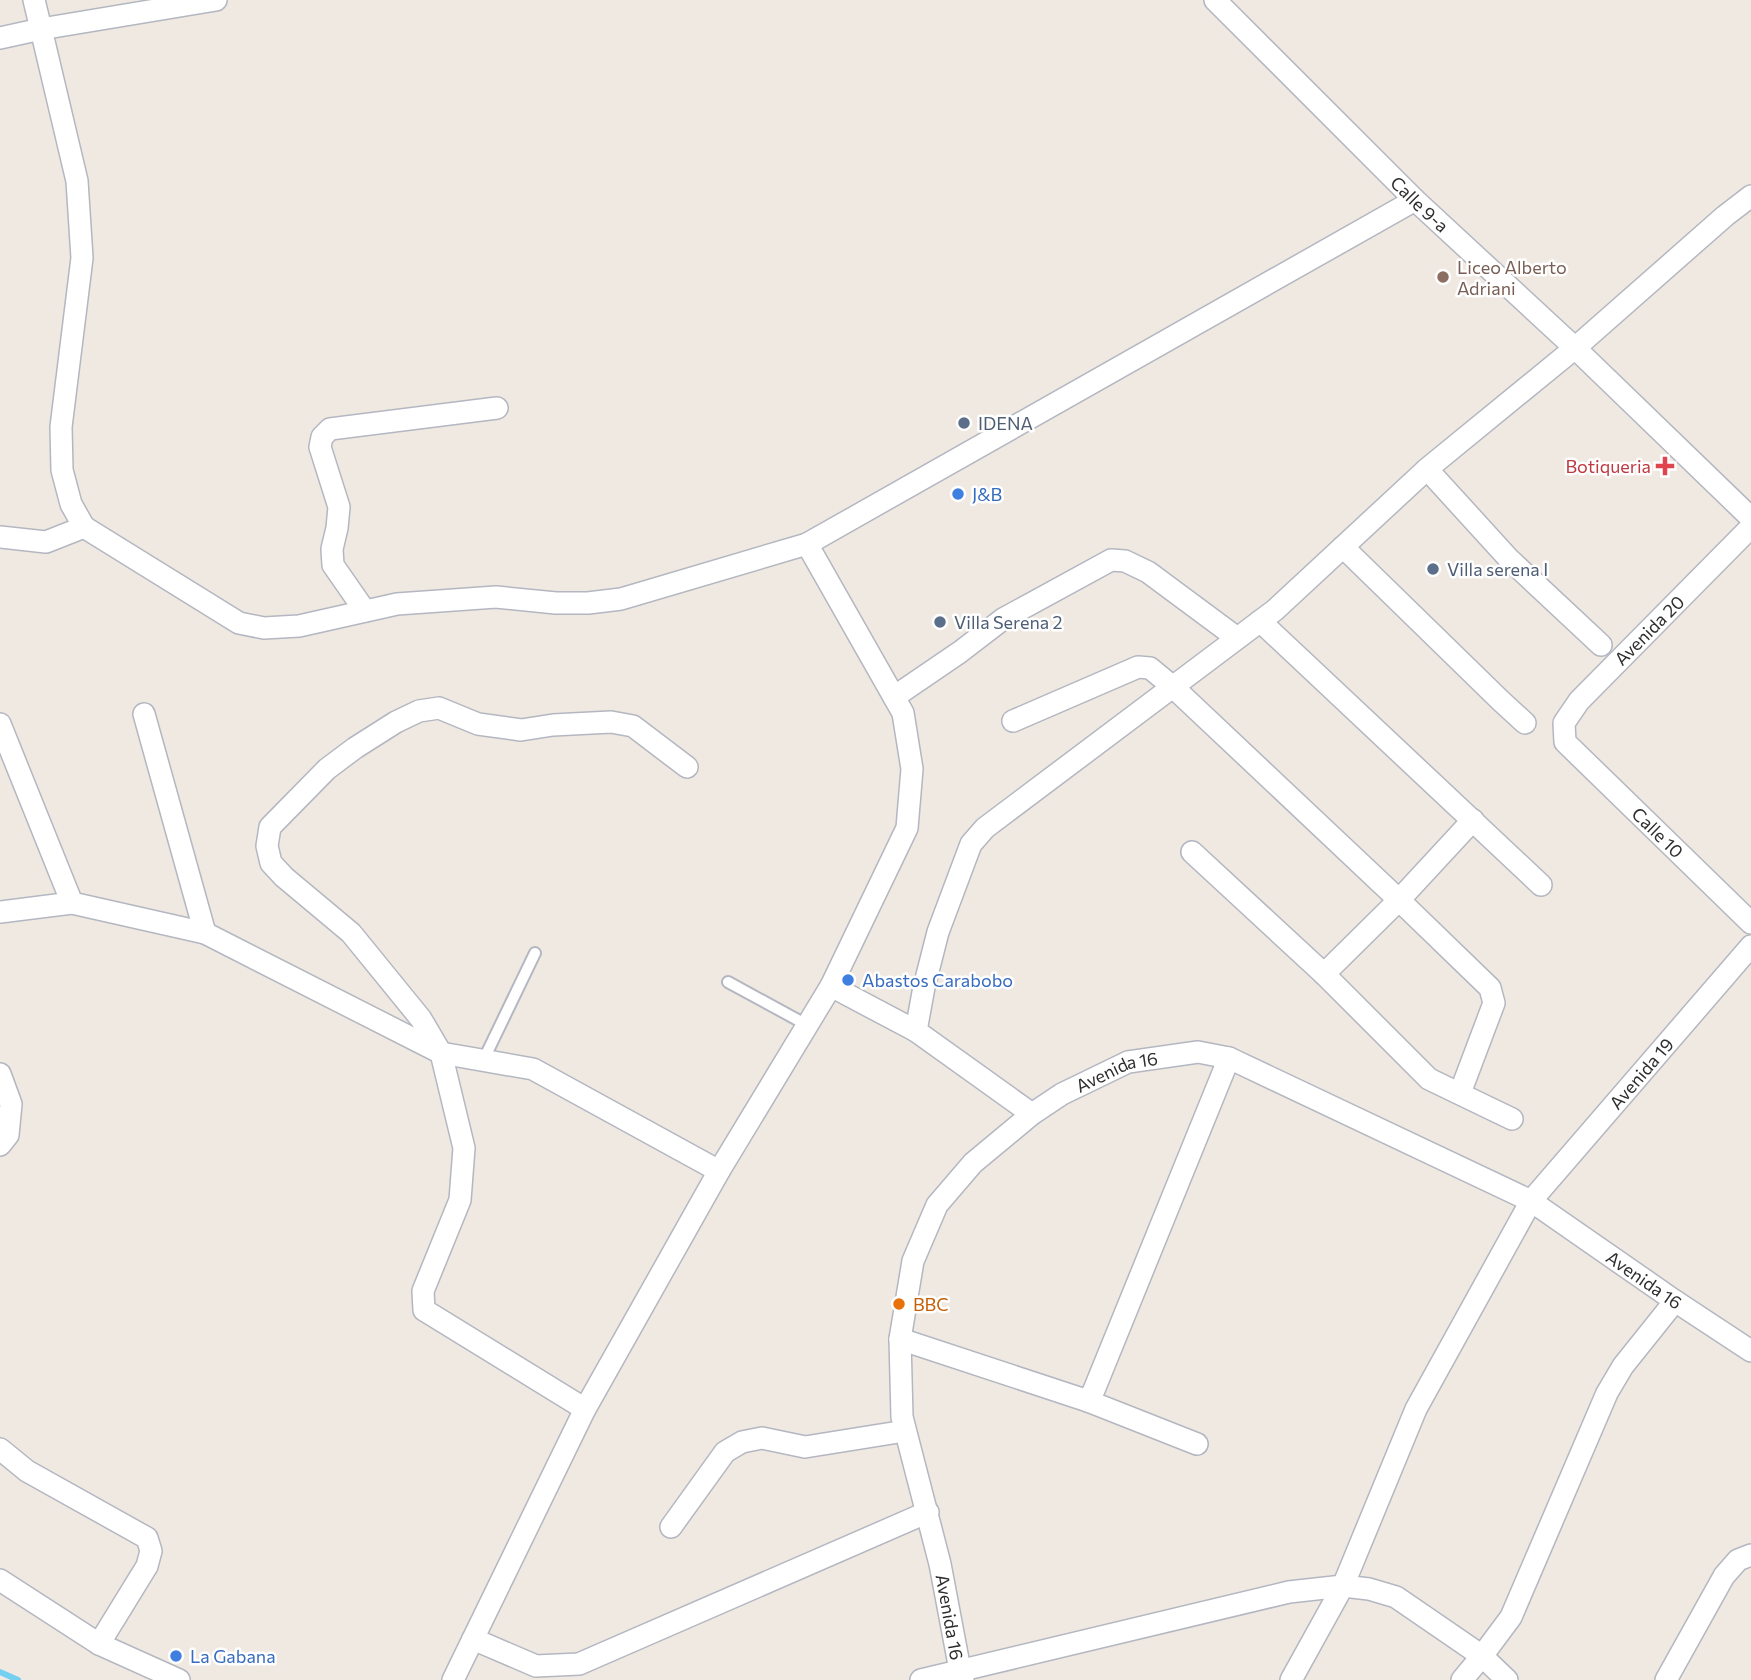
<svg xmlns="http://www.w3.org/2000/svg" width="1751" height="1680" viewBox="0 0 1751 1680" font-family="Commissioner,sans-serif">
	<rect width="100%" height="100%" fill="#efe9e1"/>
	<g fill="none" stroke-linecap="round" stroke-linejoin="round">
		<path stroke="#75cff0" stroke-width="6" d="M0,1672L18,1680"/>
		<defs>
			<g id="service">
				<path d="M728,982L807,1025"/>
				<path d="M483,1061L535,953"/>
			</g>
			<g id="minor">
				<path d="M216,0L41,29L77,181L82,258L61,427L62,470L71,504L84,527L239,623L264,628L299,626L397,604L496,597L556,603H588L621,599L807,544L1415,200"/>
				<path id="s1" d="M1215,0L1415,200L1575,348L1751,518"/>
				<path d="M0,38L41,29L34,0"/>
				<path d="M1427,469L1509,559L1601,645"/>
				<path id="s2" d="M1751,527L1579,701L1564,723L1565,742L1751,923"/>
				<path d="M0,537L46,542L84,527"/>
				<path d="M1343,547L1501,701L1525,723"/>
				<path d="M365,611L333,565L332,549L337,528L339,507L320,447L322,437L330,429L497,408"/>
				<path d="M1260,621L1541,885"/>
				<path d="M894,697L960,652L1003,619L1111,560L1125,561L1148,572L1237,638"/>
				<path d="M144,714L205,933"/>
				<path d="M1013,721L1138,667L1150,668L1173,687L1399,900L1490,988L1494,1003L1460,1093"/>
				<path d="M0,724L72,903"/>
				<path d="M1192,852L1324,974L1429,1079L1512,1119"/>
				<path d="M0,912L72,903L205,933L441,1053L533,1069L719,1171"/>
				<path d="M1324,974L1399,900L1473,820"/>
				<path d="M831,986L916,1031"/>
				<path d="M0,1074L11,1104L8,1135L0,1145"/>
				<path d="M1032,1114L916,1031L924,987L938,932L971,844L985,828L1275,610L1427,469L1575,348L1725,216L1751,196"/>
				<path d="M900,1339L1088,1401L1094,1390L1229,1058"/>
				<path d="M1088,1401L1197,1444"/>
				<path d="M585,1409L424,1310L423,1291L460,1200L464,1148L441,1053L421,1019L351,933L284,877L271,863L267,846L270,827L327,769L355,748L396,722L419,711L439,708L478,724L521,730L553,725L611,722L633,726L687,767"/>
				<path d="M0,1449L27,1471L147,1538L151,1551L147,1566L99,1644"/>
				<path d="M671,1527L725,1452L742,1442L762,1438L805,1447L905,1431"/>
				<path d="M0,1580L99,1644L179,1680"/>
				<path d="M473,1639L536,1666L579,1664L928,1512"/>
				<path d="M453,1680L585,1409L719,1171L831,986L907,828L912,769L903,713L807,544"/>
				<path d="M921,1680L1289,1592L1343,1586"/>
				<path id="s3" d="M963,1680L960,1670L940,1564L902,1417L900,1339L913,1261L937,1205L973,1163L1032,1114L1062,1094L1128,1062L1198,1052L1229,1058L1531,1201L1675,1301L1751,1351"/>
				<path d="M1291,1680L1343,1586"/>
				<path d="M1462,1680L1482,1656L1511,1617L1607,1393L1623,1366L1675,1301"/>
				<path id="s4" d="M1507,1680L1482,1656L1396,1597L1369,1589L1343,1586L1416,1409L1531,1201L1751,946"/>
				<path d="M1666,1680L1724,1576L1738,1560L1751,1555"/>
			</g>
		</defs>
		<use href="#service" stroke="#b4b7c1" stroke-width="14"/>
		<use href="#minor" stroke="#b4b7c1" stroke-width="24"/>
		<use href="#service" stroke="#fff" stroke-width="10"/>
		<use href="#minor" stroke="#fff" stroke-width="21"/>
	</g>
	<circle fill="#8d6e63" stroke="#fff" stroke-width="2.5" cx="1443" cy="277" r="7"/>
	<g fill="#5c6f8a" stroke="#fff" stroke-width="2.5">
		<circle cx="964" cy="423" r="7"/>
		<circle cx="1433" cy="569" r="7"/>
		<circle cx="940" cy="622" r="7"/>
	</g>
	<path fill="#e0444e" stroke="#fff" stroke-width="2.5" d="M1661.5 455.5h7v7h7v7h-7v7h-7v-7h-7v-7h7z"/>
	<g fill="#3f7fe0" stroke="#fff" stroke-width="2.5">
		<circle cx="958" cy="494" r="7"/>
		<circle cx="848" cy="980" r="7"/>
		<circle cx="176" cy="1656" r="7"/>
	</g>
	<circle fill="#e8710a" stroke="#fff" stroke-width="2.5" cx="899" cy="1304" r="7"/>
	<g text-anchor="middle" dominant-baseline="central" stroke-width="5" stroke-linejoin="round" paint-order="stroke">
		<g font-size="18" fill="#2e2e2e" stroke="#fff">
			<text stroke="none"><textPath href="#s1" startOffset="289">Calle 9-a</textPath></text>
			<text transform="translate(1649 630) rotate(-45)">Avenida 20</text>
			<text stroke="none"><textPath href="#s2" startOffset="420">Calle 10</textPath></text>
			<text stroke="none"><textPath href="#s3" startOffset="716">Avenida 16</textPath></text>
			<text stroke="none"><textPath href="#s4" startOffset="791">Avenida 19</textPath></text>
			<text stroke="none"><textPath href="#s3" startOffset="1304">Avenida 16</textPath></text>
			<text transform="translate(950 1617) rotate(80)">Avenida 16</text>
		</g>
		<g font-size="18" fill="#785e54" stroke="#fff" text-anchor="start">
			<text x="1457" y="267">Liceo Alberto<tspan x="1457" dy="21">Adriani</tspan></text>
		</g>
		<g font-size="18" fill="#4e5e75" stroke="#fff" text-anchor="start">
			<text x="978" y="423">IDENA</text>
			<text x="1447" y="569">Villa serena I</text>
			<text x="954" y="622">Villa Serena 2</text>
		</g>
		<g font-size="18" fill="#be3a42" stroke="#fff" text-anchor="end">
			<text x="1651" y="466">Botiqueria</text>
		</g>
		<g font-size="18" fill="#366cbe" stroke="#fff" text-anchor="start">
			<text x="972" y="494">J&amp;B</text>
			<text x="862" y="980">Abastos Carabobo</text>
			<text x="190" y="1656">La Gabana</text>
		</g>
		<g font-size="18" fill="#c56008" stroke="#fff" text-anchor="start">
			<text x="913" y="1304">BBC</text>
		</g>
	</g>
</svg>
